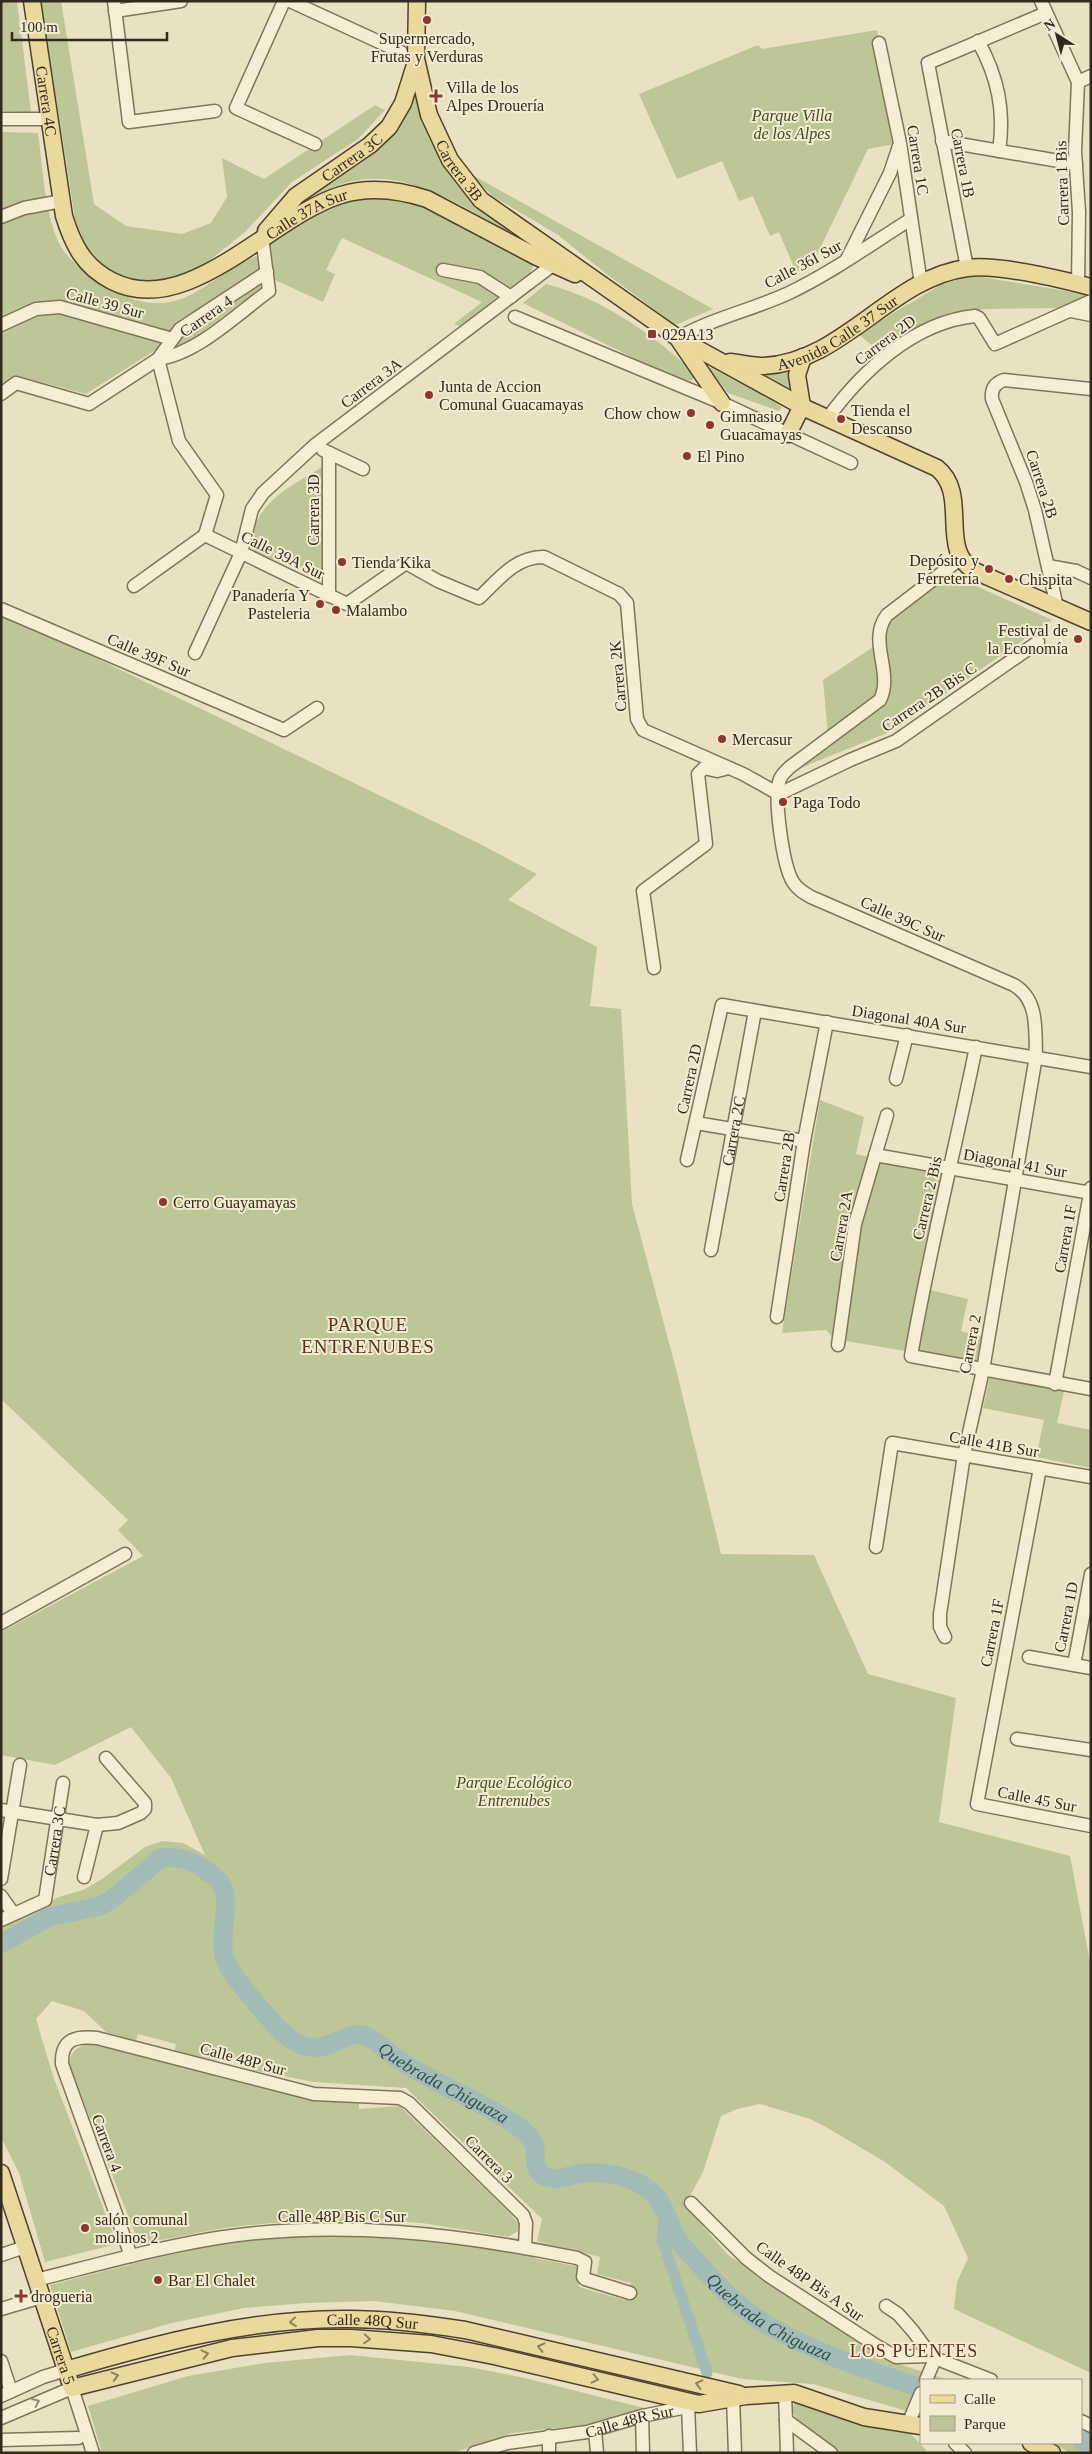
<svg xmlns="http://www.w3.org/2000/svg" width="1092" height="2454" viewBox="0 0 1092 2454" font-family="'Times New Roman',serif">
	<rect width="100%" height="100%" fill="#e9e1c2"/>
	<g fill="#bdc697">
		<path d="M1,1H17L31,112L1,111Z"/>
		<path d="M41,1H61L94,204L126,226L182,234L211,223L227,197L222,158L264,179L375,105L385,110L358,139L292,182L245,232L199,269L167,283L138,284L107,269L86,246L75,219Z"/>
		<path d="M877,30L900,143L868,149L811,267L796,272L779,232L770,236L753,196L739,201L722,161L677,179L639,94L758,45L762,49Z"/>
		<path d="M415,92C425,128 438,163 464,191C479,207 498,220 514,235C462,207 404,164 342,184C327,189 311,197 296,204C328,183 366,165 391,137C403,124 408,108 415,92Z"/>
		<path d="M1,132L38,133C43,169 44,208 58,241C64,255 78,266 89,274C116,295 148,312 184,298C209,287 230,266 256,256L262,262L260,271L175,323L157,349L86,394L18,376L1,387Z"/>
		<path d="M467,172L713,309L675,325L604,272L558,235L494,197Z"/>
		<path d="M360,196L406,200L437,211L530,262L533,266C531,284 476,315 460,326L454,324L482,302L342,238L326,270L335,274L323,302L275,280L269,242L312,215Z"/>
		<path d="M969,275L1091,295L1067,308L984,309L930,322L880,352L858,334L939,286Z"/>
		<path d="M264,278V291L197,340L168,353L184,331Z"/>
		<path d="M546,284C590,295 627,318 662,345C674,355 686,364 695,377L691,381L666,374L523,303Z"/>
		<path d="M710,367L773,401L782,407L779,411L728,393L709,369Z"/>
		<path d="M788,371L791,391L756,376Z"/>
		<path d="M322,467V525L324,526L322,535V578L254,552C245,507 290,487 322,467Z"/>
		<path d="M952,575L1052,620L892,731L798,769L829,745L823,680L884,640L885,623Z"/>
		<path d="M1,612L478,843L537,874L508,900L597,947L590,1006L621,1009L632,1204L676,1369L721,1554L814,1555L868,1674L956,1698L939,1822L1070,1856L1091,1967V2373L954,2309L957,2282L968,2258L944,2206L885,2162L826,2127L810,2119L760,2104L737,2109L721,2116L703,2172L685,2205L728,2255L840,2328L864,2348L893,2362L948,2380H921V2415L813,2384L742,2379L455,2311L374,2301L306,2303L244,2308L172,2323L71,2352L50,2285L148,2260L219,2244L268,2239L319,2236H418L534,2253V2258L580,2267L579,2287L625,2300L631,2283L597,2274L600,2257L537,2241L542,2219L406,2088L314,2082L251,2070L252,2061L219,2055L217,2061L175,2051L176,2044L138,2034L136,2041L106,2032L84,2011L52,2001L36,2019L53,2076L117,2244L45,2262L19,2173L1,2137V1905L9,1919L59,1897L83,1890L102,1879L145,1847L162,1841L183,1843L205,1855L171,1778L131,1727L55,1765L1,1755V1632L143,1556L118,1530L128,1520L1,1399Z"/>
		<path d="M820,1100L864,1117L856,1154L942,1173L921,1288L968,1299L961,1331L984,1337L976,1363L834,1339L826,1330L782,1333Z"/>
		<path d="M990,1376L1064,1391L1057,1423L1091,1430V1468L1036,1457L1044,1420L983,1408Z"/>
		<path d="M98,2044L290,2094L359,2101V2109L400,2106L510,2213L520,2226L518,2231L508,2237L422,2223L377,2220L271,2223L224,2228L139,2244L69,2064C71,2047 83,2044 98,2044Z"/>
		<path d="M350,2355L469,2367L525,2378L652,2410L602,2423L512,2433L453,2453H102L88,2406L188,2376L265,2363Z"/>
		<path d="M795,2401L857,2425L910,2433L926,2450L924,2453H842L798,2422L792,2410Z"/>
		<path d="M1081,2432L1091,2436V2453H1070L1053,2443H1081Z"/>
	</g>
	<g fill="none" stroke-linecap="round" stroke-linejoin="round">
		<path stroke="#a4bcb7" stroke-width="11" d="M665,2213L662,2239L707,2373"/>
		<g stroke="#a4bcb7" stroke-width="19">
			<path id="s1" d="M1,1944L49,1917L100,1906L111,1900L161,1858C175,1856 192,1860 204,1869C209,1873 216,1877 220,1882C234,1902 216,1937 226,1962C233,1978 274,2026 288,2037C323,2065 343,2027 366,2036C376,2040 386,2051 395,2057C434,2085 482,2100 520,2128C524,2131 532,2139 534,2144C538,2155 530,2168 544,2176C557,2183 570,2174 584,2173C606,2172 629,2176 648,2189C663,2199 668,2221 676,2237C682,2247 692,2256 699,2264C716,2283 734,2303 755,2317C798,2347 870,2371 921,2388"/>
			<path d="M1081,2440L1091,2444"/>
		</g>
		<defs>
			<g id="minor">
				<path d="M114,1L129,122L215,111"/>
				<path d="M284,1L236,108L315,144"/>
				<path d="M290,1L401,52"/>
				<path d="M1041,1L1078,82L1075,151L1079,212L1078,284"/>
				<path d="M115,11L181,1"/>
				<path d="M978,41C998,77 1005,111 999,151"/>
				<path d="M879,43L900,143L921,284"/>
				<path d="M1078,82L1091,76"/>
				<path d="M1,119H50"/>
				<path d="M942,141L1076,164"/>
				<path d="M1,217L24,208L62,201"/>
				<path d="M847,259L890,173L899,146"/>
				<path d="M967,268L928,63L1046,13"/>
				<path d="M443,270L480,277L511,297"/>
				<path d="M1071,311L1091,315"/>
				<path d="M515,317L722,403L851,463"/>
				<path d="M1,325L36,309L60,307L172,339"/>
				<path d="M678,338C713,318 752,310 789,293C831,273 871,244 911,219"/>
				<path d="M1,394L16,383L89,404L158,359L180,329L267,272"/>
				<path d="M827,419C862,371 914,322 975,316L979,318L995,344L1091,301"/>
				<path d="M323,450L363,469"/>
				<path d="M329,453V596"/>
				<path d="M205,535L347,604L406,563L438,581L479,598C498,580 516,556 544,557L619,594L627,603L637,719L643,730L743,774L779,794"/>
				<path d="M205,535L217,495L179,441L158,359C197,354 237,314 269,291L262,237"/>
				<path d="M1048,566L1076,571L1091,578"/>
				<path d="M134,586L205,535"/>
				<path d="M1057,607L1035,510L1026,482L992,399C991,389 995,383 1004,380L1091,389"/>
				<path d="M1,609L284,730L317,708"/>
				<path d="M195,653L241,553L252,509L263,493L315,445L554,264"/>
				<path d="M779,794L850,760L896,741L1038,642"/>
				<path d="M654,968L643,891L706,844L698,774L704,768L717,771L725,769"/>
				<path d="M976,1047C955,1150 929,1252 911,1356L1091,1389"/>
				<path d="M896,1079L907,1035"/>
				<path d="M696,1123L804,1141"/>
				<path d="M875,1155L1091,1193"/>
				<path d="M687,1160L722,1005L1091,1067"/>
				<path id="s2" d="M711,1250L755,1011"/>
				<path d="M777,1317L804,1141L827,1022"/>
				<path d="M838,1345L855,1224L887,1115"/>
				<path d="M1055,1384L1091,1188"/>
				<path d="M1040,1468L977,1804L1091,1826"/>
				<path d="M876,1547L892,1443L1091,1477"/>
				<path d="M1,1623L125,1554"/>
				<path d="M945,1637L940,1627V1614L964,1455L983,1370L1036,1056C1035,1030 1039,1000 1014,985L811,897C804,893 797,889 793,882C783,866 773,797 780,779C782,774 786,771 790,767L880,700C894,672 867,641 887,615L960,559"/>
				<path d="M1029,1657L1091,1668"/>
				<path d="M1074,1665L1091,1574"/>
				<path d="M1017,1739L1091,1750"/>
				<path d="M1,1810L97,1825L118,1823L141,1813L145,1809V1803L106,1758"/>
				<path d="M84,1877L97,1825"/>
				<path d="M1,1879L20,1765"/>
				<path d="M1,1896L13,1913"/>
				<path id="s3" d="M1,1920L45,1900L63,1783"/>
				<path d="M691,2203L746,2258L769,2276L877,2346L896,2357L931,2356"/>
				<path d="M1,2255L25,2247"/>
				<path d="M131,2256L62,2064C61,2039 75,2036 97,2038L314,2094L400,2098L409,2103L523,2215L526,2223L525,2247"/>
				<path d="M36,2280C96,2265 156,2248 217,2238C337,2219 460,2234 577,2258L585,2262L583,2277L585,2279L630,2293"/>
				<path d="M886,2306L898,2314L913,2331L932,2357L991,2380"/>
				<path d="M1,2309L42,2297"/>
				<path d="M1,2361L11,2391"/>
				<path d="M926,2380L935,2359"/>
				<path d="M785,2392L787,2453"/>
				<path d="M1,2396L43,2377L66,2370"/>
				<path d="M733,2398L735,2453"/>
				<path d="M688,2406L690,2453"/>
				<path d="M642,2416L643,2453"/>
				<path d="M1,2418L72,2388L93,2453"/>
				<path d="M786,2420L831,2453"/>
				<path d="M1081,2421L1091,2426"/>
				<path d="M908,2424L921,2393"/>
				<path d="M595,2430L597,2453"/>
				<path d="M549,2436V2453"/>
				<path d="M1,2440L78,2438"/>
				<path d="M955,2443L965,2453"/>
				<path id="s4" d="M474,2453L507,2443L587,2432L642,2416L697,2405"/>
			</g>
			<g id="major">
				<path id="s5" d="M32,1L64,216C73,245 84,267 112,281C188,320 271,216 341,195C370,186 399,190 427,199L537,257L575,274"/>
				<path id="s6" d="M417,1L416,59L429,115L450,160L481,200L678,338L807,409L937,468C971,495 936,552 977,572L1091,622"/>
				<path id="s7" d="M266,231L296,196L370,145L389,127L403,103L415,65"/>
				<path d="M679,340L722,403"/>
				<path id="s8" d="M730,362C741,363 753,366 764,366C843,362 891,278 967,268C997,264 1060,279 1091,287"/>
				<path d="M788,434L802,406L797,375L803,357"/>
				<path id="s9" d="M1,2173L72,2388L232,2348L318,2338H351L431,2344L494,2356L699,2404L746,2396L794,2393L864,2417L921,2426"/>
				<path id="s10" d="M66,2370C157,2343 253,2318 348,2319C387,2319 427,2324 465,2330L739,2394"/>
				<path d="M1031,2443L1052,2453"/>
			</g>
		</defs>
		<use href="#minor" stroke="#82735b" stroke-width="15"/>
		<use href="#major" stroke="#50412f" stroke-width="19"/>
		<use href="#minor" stroke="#f5eed5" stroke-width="12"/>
		<use href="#major" stroke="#ead89d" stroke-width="16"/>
	</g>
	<defs><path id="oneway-chevron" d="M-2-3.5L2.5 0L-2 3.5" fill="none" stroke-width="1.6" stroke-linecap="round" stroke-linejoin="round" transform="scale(1.25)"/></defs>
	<g stroke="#8e815e">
		<use href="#oneway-chevron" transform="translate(293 2322) rotate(174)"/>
		<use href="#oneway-chevron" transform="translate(367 2339) rotate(4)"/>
		<use href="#oneway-chevron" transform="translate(541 2347) rotate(-166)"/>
		<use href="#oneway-chevron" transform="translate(205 2354) rotate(-13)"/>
		<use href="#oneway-chevron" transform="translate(115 2376) rotate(-15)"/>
		<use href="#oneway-chevron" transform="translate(595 2379) rotate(13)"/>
		<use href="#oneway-chevron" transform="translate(699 2384) rotate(-166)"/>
	</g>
	<use stroke="#948c7a" href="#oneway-chevron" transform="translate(36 2402) rotate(-24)"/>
	<g fill="#8b3831" stroke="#f2ebd1" stroke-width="2">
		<circle cx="427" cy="20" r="5"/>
		<path d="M433.5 88.5h5v5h5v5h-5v5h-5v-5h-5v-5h5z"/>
		<rect x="647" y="329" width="10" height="10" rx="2.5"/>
		<circle cx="429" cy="395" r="5"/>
		<circle cx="691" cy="413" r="5"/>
		<circle cx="841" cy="419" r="5"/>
		<circle cx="710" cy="425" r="5"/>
		<circle cx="687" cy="456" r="5"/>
		<circle cx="342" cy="562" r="5"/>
		<circle cx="989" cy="569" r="5"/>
		<circle cx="1009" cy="579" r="5"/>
		<circle cx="320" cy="604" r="5"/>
		<circle cx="336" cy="610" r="5"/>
		<circle cx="1078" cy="639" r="5"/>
		<circle cx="722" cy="739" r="5"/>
		<circle cx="783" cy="802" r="5"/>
		<circle cx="163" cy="1202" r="5"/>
		<circle cx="85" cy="2228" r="5"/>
		<circle cx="158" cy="2280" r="5"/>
		<path d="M18.5 2288.5h5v5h5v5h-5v5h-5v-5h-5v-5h5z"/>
	</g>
	<g text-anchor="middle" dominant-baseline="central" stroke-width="4" stroke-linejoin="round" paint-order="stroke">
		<g font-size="16" fill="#332a1e" stroke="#f2ebd1" text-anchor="start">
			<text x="427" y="38" text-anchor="middle">Supermercado,<tspan x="427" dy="18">Frutas y Verduras</tspan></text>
			<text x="446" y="87">Villa de los<tspan x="446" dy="18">Alpes Drouería</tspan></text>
			<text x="662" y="334">029A13</text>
			<text x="439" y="386">Junta de Accion<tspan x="439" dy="18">Comunal Guacamayas</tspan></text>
			<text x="851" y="410">Tienda el<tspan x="851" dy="18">Descanso</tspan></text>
			<text x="681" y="413" text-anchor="end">Chow chow</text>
			<text x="720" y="416">Gimnasio<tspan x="720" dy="18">Guacamayas</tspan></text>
			<text x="697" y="456">El Pino</text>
			<text x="979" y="560" text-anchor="end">Depósito y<tspan x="979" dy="18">Ferretería</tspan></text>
			<text x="352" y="562">Tienda Kika</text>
			<text x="1019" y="579">Chispita</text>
			<text x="310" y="595" text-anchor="end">Panadería Y<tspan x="310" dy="18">Pasteleria</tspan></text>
			<text x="346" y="610">Malambo</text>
			<text x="1068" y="630" text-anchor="end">Festival de<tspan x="1068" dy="18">la Economía</tspan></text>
			<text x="732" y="739">Mercasur</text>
			<text x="793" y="802">Paga Todo</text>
			<text x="173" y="1202">Cerro Guayamayas</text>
			<text x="95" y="2219">salón comunal<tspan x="95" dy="18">molinos 2</tspan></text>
			<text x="168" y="2280">Bar El Chalet</text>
			<text x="31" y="2296">drogueria</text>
		</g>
		<g font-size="16" fill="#332a1e" stroke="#f2ebd1">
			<text stroke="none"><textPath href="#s5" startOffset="101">Carrera 4C</textPath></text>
			<text stroke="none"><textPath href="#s7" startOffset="114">Carrera 3C</textPath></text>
			<text transform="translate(918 160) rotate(81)">Carrera 1C</text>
			<text transform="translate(963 163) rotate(79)">Carrera 1B</text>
			<text stroke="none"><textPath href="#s6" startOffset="179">Carrera 3B</textPath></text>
			<text transform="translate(1062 183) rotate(-92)">Carrera 1 Bis</text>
			<text stroke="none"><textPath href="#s5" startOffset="516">Calle 37A Sur</textPath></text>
			<text transform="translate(803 264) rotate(-28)">Calle 36I Sur</text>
			<text transform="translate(105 303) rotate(15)">Calle 39 Sur</text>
			<text transform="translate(206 316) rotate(-35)">Carrera 4</text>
			<text stroke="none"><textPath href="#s8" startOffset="116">Avenida Calle 37 Sur</textPath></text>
			<text transform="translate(885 340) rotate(-37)">Carrera 2D</text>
			<text transform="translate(371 383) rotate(-37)">Carrera 3A</text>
			<text transform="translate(1042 484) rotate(72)">Carrera 2B</text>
			<text transform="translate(313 510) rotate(-90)">Carrera 3D</text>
			<text transform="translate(283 555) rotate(26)">Calle 39A Sur</text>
			<text transform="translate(149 655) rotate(23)">Calle 39F Sur</text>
			<text transform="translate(618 676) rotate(-95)">Carrera 2K</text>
			<text transform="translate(929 697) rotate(-34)">Carrera 2B Bis C</text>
			<text transform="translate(903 919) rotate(24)">Calle 39C Sur</text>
			<text transform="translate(909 1019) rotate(9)">Diagonal 40A Sur</text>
			<text transform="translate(689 1079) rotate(-78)">Carrera 2D</text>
			<text stroke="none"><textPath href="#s2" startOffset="121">Carrera 2C</textPath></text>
			<text transform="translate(1015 1163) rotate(10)">Diagonal 41 Sur</text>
			<text transform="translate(784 1167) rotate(-81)">Carrera 2B</text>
			<text transform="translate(927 1198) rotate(-77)">Carrera 2 Bis</text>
			<text transform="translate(841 1226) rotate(-80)">Carrera 2A</text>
			<text transform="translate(1065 1239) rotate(-80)">Carrera 1F</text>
			<text transform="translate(970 1344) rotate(-79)">Carrera 2</text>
			<text transform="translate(994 1444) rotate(10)">Calle 41B Sur</text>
			<text transform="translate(1066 1617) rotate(-79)">Carrera 1D</text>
			<text transform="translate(992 1633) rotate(-79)">Carrera 1F</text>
			<text transform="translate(1037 1799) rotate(11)">Calle 45 Sur</text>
			<text stroke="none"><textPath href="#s3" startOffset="108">Carrera 3C</textPath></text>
			<text transform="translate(243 2059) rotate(15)">Calle 48P Sur</text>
			<text transform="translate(107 2143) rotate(70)">Carrera 4</text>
			<text transform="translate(489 2159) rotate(45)">Carrera 3</text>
			<text x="342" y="2216">Calle 48P Bis C Sur</text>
			<text transform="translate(810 2281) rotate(35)">Calle 48P Bis A Sur</text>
			<text stroke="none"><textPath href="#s10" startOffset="312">Calle 48Q Sur</textPath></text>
			<text stroke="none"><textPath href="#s9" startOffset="192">Carrera 5</textPath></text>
			<text stroke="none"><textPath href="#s4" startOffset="159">Calle 48R Sur</textPath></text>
		</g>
		<g font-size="16" font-style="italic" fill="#404d26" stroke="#f2ebd1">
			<text x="792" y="115">Parque Villa<tspan x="792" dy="18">de los Alpes</tspan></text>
			<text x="514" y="1782">Parque Ecológico<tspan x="514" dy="18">Entrenubes</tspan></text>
		</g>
		<g font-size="18" font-style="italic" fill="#2e5051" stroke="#f2ebd1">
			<text stroke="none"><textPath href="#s1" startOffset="604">Quebrada Chiguaza</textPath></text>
			<text stroke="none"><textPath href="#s1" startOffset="1039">Quebrada Chiguaza</textPath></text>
		</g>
		<g font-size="18" letter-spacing="1" fill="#5b3221" stroke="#f2ebd1">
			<text x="914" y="2351">LOS PUENTES</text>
		</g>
		<g font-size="19" letter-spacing="1" fill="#5b3221" stroke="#f2ebd1">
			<text x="368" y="1324">PARQUE<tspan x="368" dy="22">ENTRENUBES</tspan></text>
		</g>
	</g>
	<rect width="1092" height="2454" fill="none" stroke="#332a1e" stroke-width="5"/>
	<rect x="920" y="2379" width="162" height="65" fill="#f2ebd1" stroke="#a69e89"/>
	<rect x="930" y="2395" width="25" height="8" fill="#ead89d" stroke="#a69e89"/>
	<text x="964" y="2404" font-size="15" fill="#332a1e">Calle</text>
	<rect x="930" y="2416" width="25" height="15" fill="#bdc697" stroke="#a69e89"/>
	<text x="964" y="2429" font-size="15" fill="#332a1e">Parque</text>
	<g transform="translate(1057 35) rotate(324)" stroke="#f2ebd1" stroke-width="4" paint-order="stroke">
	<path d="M0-4L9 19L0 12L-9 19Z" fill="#332a1e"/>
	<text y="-8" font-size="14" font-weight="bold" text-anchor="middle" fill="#332a1e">N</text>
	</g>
	<path d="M12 32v8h155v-8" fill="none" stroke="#332a1e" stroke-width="2.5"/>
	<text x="20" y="32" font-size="15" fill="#332a1e" stroke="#f2ebd1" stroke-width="4" paint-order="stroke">100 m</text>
</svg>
